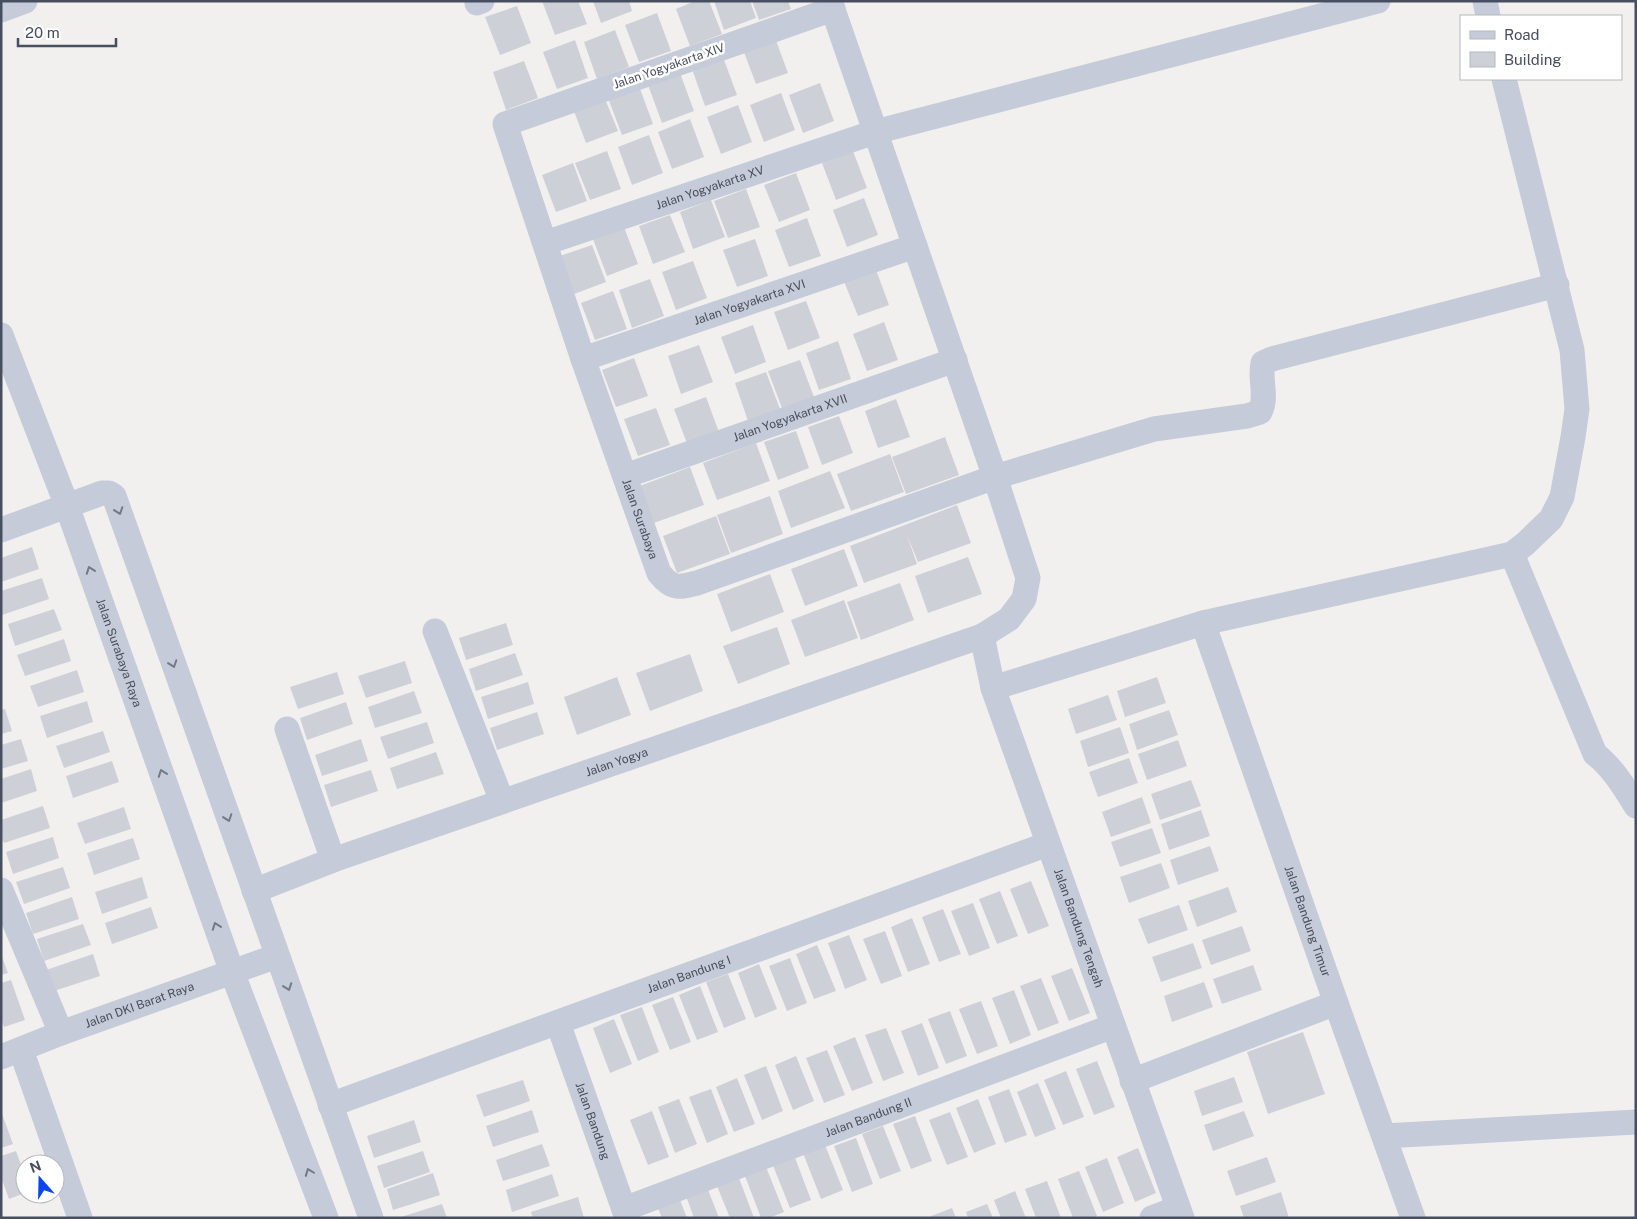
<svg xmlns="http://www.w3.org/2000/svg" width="1637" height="1219" viewBox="0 0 1637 1219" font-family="'Public Sans',sans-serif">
	<rect width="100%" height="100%" fill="#f2f0ef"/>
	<g fill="#ced0d7">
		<path d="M542,1H578L587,24L555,35Z"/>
		<path d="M593,1H629L632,11L601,23Z"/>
		<path d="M695,1H709L722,34L690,46L676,9Z"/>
		<path d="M714,1H750L756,18L724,30Z"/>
		<path d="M752,1H788L791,9L759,20Z"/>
		<path d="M517,6L531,43L500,55L485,17Z"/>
		<path d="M657,13L671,51L639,62L625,25Z"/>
		<path d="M615,30L629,67L597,79L584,42Z"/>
		<path d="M774,35L788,73L756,84L742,47Z"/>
		<path d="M575,40L588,78L557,89L543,52Z"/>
		<path d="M723,57L737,95L705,106L692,69Z"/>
		<path d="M524,61L538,98L506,110L493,72Z"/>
		<path d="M680,73L694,111L662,123L648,85Z"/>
		<path d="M820,83L834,121L803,133L789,95Z"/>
		<path d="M639,86L653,124L622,135L608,98Z"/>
		<path d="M781,93L795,130L764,142L750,105Z"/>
		<path d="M603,94L618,131L586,143L572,106Z"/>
		<path d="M738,105L752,142L721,154L707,117Z"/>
		<path d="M690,119L704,157L672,169L658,132Z"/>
		<path d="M649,135L663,173L632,185L618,147Z"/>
		<path d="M607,151L621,189L590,200L575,163Z"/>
		<path d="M853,151L867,188L836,200L822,163Z"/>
		<path d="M573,163L587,201L556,212L542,175Z"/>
		<path d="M796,173L810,210L779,222L764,185Z"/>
		<path d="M746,189L760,227L728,238L714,201Z"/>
		<path d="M864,198L878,235L847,247L833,210Z"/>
		<path d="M711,200L725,237L693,249L680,212Z"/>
		<path d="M670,215L685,252L653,264L639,226Z"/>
		<path d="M807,218L821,256L789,267L775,230Z"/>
		<path d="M624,227L638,264L607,276L593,239Z"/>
		<path d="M755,239L768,276L737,287L723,250Z"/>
		<path d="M592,245L606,282L574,294L560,256Z"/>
		<path d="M693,261L707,298L676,310L662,272Z"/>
		<path d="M875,267L889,305L858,316L843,279Z"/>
		<path d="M650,279L664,316L632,328L619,290Z"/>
		<path d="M613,291L627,329L595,340L581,303Z"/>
		<path d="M806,301L820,338L788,350L774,312Z"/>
		<path d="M884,322L898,360L867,371L853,334Z"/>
		<path d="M753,325L766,362L735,374L721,337Z"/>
		<path d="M838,341L851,379L819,390L806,353Z"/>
		<path d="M699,345L713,382L681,394L668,356Z"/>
		<path d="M634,358L648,396L616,407L602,370Z"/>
		<path d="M800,360L814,397L782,408L768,371Z"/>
		<path d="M766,372L780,409L748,421L735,383Z"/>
		<path d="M706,397L720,435L688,446L674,409Z"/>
		<path d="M896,399L910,437L878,448L865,411Z"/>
		<path d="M656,408L670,445L638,456L624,419Z"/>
		<path d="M839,416L853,453L822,465L808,427Z"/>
		<path d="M796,431L809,468L778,480L764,442Z"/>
		<path d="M945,437L959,475L906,494L892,457Z"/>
		<path d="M756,443L770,481L717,500L703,463Z"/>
		<path d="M890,454L904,492L851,511L837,474Z"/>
		<path d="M690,467L704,505L651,524L637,487Z"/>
		<path d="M830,471L845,508L791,528L778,491Z"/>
		<path d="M770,496L783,534L731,553L717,515Z"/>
		<path d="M957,505L971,543L918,562L907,535L917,564L864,583L850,546Z"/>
		<path d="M716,516L730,554L677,573L663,536Z"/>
		<path d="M32,547L39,569L1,582V558Z"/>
		<path d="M844,549L858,586L805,606L791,569Z"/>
		<path d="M968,557L982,594L928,613L915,576Z"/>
		<path d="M770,574L784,612L731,632L717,594Z"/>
		<path d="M42,578L49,599L2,615L1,591Z"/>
		<path d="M900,583L914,620L861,640L847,602Z"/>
		<path d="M844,600L858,638L805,657L791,620Z"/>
		<path d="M54,609L62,630L15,646L8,624Z"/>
		<path d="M506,623L513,645L466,660L459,638Z"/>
		<path d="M777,627L790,664L738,684L723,646Z"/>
		<path d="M64,639L71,661L25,676L17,655Z"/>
		<path d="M515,653L523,675L476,691L469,669Z"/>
		<path d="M690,654L703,691L650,711L636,673Z"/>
		<path d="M405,661L412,683L366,698L358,676Z"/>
		<path d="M77,670L84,692L38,707L30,686Z"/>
		<path d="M337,672L344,694L298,709L290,687Z"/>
		<path d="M617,677L631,715L577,735L564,697Z"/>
		<path d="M1157,677L1166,703L1125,717L1117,691Z"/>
		<path d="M528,682L534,704L488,719L481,697Z"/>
		<path d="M414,691L422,713L375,728L368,707Z"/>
		<path d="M1108,695L1117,720L1076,734L1068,709Z"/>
		<path d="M87,701L93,722L47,738L40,716Z"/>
		<path d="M346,702L353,724L307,740L300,718Z"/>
		<path d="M5,709L12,731L1,734V710Z"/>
		<path d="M1169,710L1178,735L1137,750L1129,724Z"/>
		<path d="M537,712L544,734L497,750L490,728Z"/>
		<path d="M427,722L434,743L388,759L380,737Z"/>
		<path d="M1120,727L1129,753L1088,767L1080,741Z"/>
		<path d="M103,731L110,752L64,768L56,746Z"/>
		<path d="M21,739L28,761L1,769V745Z"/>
		<path d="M361,739L368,761L322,776L315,755Z"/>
		<path d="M1178,740L1187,766L1147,780L1138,754Z"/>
		<path d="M436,752L444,774L397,789L390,768Z"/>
		<path d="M1129,758L1138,783L1098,797L1089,772Z"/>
		<path d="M112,761L119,782L73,798L66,776Z"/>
		<path d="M31,769L37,791L1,803V779Z"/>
		<path d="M371,770L378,791L331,807L324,785Z"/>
		<path d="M1191,780L1201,806L1160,820L1151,794Z"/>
		<path d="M1142,797L1151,823L1111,837L1102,812Z"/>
		<path d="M43,806L50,828L4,843L1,836V820Z"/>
		<path d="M124,807L131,829L85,844L77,823Z"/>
		<path d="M1201,810L1210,836L1169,850L1161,824Z"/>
		<path d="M1152,828L1161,853L1120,867L1111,842Z"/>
		<path d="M53,837L59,858L13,874L6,852Z"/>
		<path d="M133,838L140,859L94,875L87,853Z"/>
		<path d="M1210,846L1219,871L1178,885L1170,860Z"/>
		<path d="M1161,863L1170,888L1129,903L1120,877Z"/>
		<path d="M63,867L70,888L24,904L16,882Z"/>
		<path d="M142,877L148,898L102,914L95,892Z"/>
		<path d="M1031,881L1049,926L1028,934L1010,889Z"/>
		<path d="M1228,887L1237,912L1197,927L1188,901Z"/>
		<path d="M1000,891L1018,936L997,944L979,899Z"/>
		<path d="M72,897L79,919L33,934L26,913Z"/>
		<path d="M973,903L990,948L969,956L951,911Z"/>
		<path d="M1179,905L1188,930L1148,944L1138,919Z"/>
		<path d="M151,907L158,928L112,944L105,923Z"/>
		<path d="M943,909L961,954L939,962L922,917Z"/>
		<path d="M912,918L930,964L908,972L891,927Z"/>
		<path d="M83,924L91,945L44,961L37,939Z"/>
		<path d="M1242,926L1251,951L1211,965L1202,940Z"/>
		<path d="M885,931L902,976L881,984L863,939Z"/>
		<path d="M849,935L867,980L845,989L828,943Z"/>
		<path d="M1193,943L1202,968L1161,982L1152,957Z"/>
		<path d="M817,945L836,991L814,999L796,954Z"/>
		<path d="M1,954L8,973L1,975Z"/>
		<path d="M93,954L100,976L54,991L46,970Z"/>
		<path d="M790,958L807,1003L787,1011L769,966Z"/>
		<path d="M759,964L777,1009L755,1018L738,973Z"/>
		<path d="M1253,965L1262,990L1222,1004L1213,979Z"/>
		<path d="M1072,968L1090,1013L1069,1021L1051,976Z"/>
		<path d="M728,974L746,1019L724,1028L706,982Z"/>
		<path d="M1041,978L1059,1023L1038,1031L1020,986Z"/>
		<path d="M11,980L25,1020L4,1027L1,1019V983Z"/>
		<path d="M1204,982L1213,1007L1172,1022L1164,996Z"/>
		<path d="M700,986L718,1032L697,1040L679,995Z"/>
		<path d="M1014,990L1031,1035L1010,1044L992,998Z"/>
		<path d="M673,997L691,1042L670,1050L652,1005Z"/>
		<path d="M981,1001L998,1046L977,1054L959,1009Z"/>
		<path d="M642,1007L659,1052L638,1061L620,1015Z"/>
		<path d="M950,1011L967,1056L946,1064L928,1019Z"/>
		<path d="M614,1019L632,1064L610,1073L593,1028Z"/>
		<path d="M922,1023L939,1068L918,1076L901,1031Z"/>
		<path d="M886,1028L904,1073L883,1081L865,1035Z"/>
		<path d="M1303,1032L1325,1094L1268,1114L1247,1052Z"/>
		<path d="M855,1037L873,1083L852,1091L833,1046Z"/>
		<path d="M827,1050L845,1095L824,1103L806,1058Z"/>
		<path d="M796,1056L814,1101L793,1110L775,1065Z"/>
		<path d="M1097,1061L1115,1107L1094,1115L1076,1069Z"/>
		<path d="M766,1066L783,1111L762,1120L744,1075Z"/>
		<path d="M1066,1071L1084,1117L1063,1125L1044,1080Z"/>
		<path d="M1234,1077L1243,1102L1202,1116L1194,1091Z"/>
		<path d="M737,1078L755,1124L734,1132L716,1087Z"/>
		<path d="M523,1080L530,1101L484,1117L476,1095Z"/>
		<path d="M1038,1083L1056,1129L1035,1137L1017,1092Z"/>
		<path d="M711,1089L728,1134L707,1143L689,1097Z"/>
		<path d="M1009,1089L1027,1135L1005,1143L988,1097Z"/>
		<path d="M679,1099L697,1144L675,1153L658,1107Z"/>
		<path d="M978,1099L996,1144L974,1153L956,1108Z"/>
		<path d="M532,1110L539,1132L493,1147L486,1126Z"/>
		<path d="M1,1111L13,1144L1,1148Z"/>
		<path d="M652,1111L669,1157L648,1165L630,1120Z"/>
		<path d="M1244,1111L1254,1136L1213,1151L1204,1125Z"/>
		<path d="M950,1112L968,1157L947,1165L929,1120Z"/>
		<path d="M915,1116L932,1161L911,1169L893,1124Z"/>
		<path d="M414,1120L421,1142L374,1158L367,1136Z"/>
		<path d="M883,1126L901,1171L880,1179L862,1134Z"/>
		<path d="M856,1138L873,1184L852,1192L834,1146Z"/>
		<path d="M542,1144L550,1166L503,1181L496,1160Z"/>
		<path d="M825,1145L843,1190L821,1199L803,1153Z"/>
		<path d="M1138,1148L1156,1193L1135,1202L1117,1157Z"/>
		<path d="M16,1151L25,1176V1193L9,1199L1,1177V1156Z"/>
		<path d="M423,1151L430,1172L384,1188L377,1166Z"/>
		<path d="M794,1155L811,1200L790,1208L772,1163Z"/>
		<path d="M1267,1157L1276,1182L1236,1196L1227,1171Z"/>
		<path d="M1107,1158L1124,1203L1103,1212L1085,1167Z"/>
		<path d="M766,1167L784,1212L769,1218H761L745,1176Z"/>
		<path d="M1079,1171L1097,1216L1092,1218H1073L1058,1179Z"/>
		<path d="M433,1173L440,1195L393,1210L387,1189Z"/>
		<path d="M552,1174L559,1196L512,1212L506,1190Z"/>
		<path d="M739,1178L754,1218H730L717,1186Z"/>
		<path d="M1047,1181L1061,1218H1036L1025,1189Z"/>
		<path d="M707,1187L719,1218H694L686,1196Z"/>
		<path d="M1015,1191L1026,1218H1001L994,1200Z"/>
		<path d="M1281,1192L1289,1218H1244L1240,1206Z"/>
		<path d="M578,1197L584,1218H533L531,1212Z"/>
		<path d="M680,1200L687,1218H662L658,1208Z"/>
		<path d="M442,1204L447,1218H402L401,1217Z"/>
		<path d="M987,1204L993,1218H968L966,1212Z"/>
		<path d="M952,1208L956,1218H932L931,1216Z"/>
	</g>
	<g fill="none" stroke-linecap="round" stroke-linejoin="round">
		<g stroke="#c5cbd8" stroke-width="25">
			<path d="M1485,1L1488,16"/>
			<path d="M477,3L482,1"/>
			<path id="s1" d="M833,9L505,124L583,359L659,573C672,589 677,588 697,583L995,477L1154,429L1247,416L1260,412C1268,396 1259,380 1263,363L1272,359L1557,285"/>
			<path d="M1,10L25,1"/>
			<path id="s2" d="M545,243L875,132L1378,1"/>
			<path id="s3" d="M1,335L67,506L232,972L326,1218"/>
			<path id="s4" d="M583,359L915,246"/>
			<path id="s5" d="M625,476L955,360"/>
			<path d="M1,530L102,493H109L114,496L371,1218"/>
			<path d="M1512,554L1595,754C1613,768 1624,787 1636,806"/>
			<path id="s6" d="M1203,623L1336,1003L1413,1218"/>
			<path d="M435,631L502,801"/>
			<path id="s7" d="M982,636L993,688L1182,1218"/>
			<path d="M993,688L1203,623L1512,554L1525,544L1551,519L1562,497L1573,437L1577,409L1572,350L1504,79"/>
			<path d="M287,729L333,860"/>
			<path d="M1,890L61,1033"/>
			<path id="s8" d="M254,891L333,860L982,636L1009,619L1024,599L1028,578L995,477L830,1"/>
			<path id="s9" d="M558,1023L627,1218"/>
			<path d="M21,1050L80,1218"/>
			<path id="s10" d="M1,1057L61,1033L277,956"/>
			<path d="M1132,1081L1336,1003"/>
			<path id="s11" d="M330,1105L1048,844"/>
			<path d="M1384,1136L1636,1122"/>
			<path id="s12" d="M624,1209L1113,1026"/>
			<path d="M1152,1218L1178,1208"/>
		</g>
	</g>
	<defs><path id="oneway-chevron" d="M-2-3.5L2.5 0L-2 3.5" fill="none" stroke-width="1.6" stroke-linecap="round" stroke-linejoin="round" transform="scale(1.25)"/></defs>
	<g stroke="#727a89">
		<use href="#oneway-chevron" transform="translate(119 511) rotate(71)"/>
		<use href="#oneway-chevron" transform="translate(90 570) rotate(-110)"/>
		<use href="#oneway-chevron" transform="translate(173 664) rotate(71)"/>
		<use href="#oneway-chevron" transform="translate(162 773) rotate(-110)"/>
		<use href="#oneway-chevron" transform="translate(228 818) rotate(71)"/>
		<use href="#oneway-chevron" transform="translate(216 926) rotate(-110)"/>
		<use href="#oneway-chevron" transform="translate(288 987) rotate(70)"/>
		<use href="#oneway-chevron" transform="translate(309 1172) rotate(-111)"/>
	</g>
	<g text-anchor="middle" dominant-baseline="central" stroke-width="5" stroke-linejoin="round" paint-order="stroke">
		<g font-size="12" fill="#464e5f" stroke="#fff">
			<text transform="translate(669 66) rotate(-19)">Jalan Yogyakarta XIV</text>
			<text stroke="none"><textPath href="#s2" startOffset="174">Jalan Yogyakarta XV</textPath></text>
			<text stroke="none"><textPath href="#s4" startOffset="176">Jalan Yogyakarta XVI</textPath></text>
			<text stroke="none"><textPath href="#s5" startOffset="175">Jalan Yogyakarta XVII</textPath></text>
			<text stroke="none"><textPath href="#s1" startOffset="765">Jalan Surabaya</textPath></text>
			<text stroke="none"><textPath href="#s3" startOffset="339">Jalan Surabaya Raya</textPath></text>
			<text stroke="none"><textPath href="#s8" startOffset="385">Jalan Yogya</textPath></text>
			<text stroke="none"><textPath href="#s6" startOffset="316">Jalan Bandung Timur</textPath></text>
			<text stroke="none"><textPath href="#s7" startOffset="308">Jalan Bandung Tengah</textPath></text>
			<text stroke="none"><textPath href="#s11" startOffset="382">Jalan Bandung I</textPath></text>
			<text stroke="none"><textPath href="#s10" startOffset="148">Jalan DKI Barat Raya</textPath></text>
			<text stroke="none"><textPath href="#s12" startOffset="261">Jalan Bandung II</textPath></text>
			<text stroke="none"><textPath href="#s9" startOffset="104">Jalan Bandung</textPath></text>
		</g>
	</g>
	<rect width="1637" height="1219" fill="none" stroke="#464e5f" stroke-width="5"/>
	<rect x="1460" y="15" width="162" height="65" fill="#ffffff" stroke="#b5b8bf"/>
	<rect x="1470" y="31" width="25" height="8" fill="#c5cbd8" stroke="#b5b8bf"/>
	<text x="1504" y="40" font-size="15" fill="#464e5f">Road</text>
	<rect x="1470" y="52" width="25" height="15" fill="#ced0d7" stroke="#b5b8bf"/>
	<text x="1504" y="65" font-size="15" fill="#464e5f">Building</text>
	<g transform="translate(40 1179) rotate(340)"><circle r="24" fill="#ffffff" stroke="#b5b8bf"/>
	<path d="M0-4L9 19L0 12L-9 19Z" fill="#0946f2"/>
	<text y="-8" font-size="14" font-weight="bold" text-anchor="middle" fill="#464e5f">N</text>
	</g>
	<path d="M18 38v8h98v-8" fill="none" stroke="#464e5f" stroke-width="2.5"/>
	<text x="25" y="38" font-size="15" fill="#464e5f" stroke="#ffffff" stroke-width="4" paint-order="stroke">20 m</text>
</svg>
